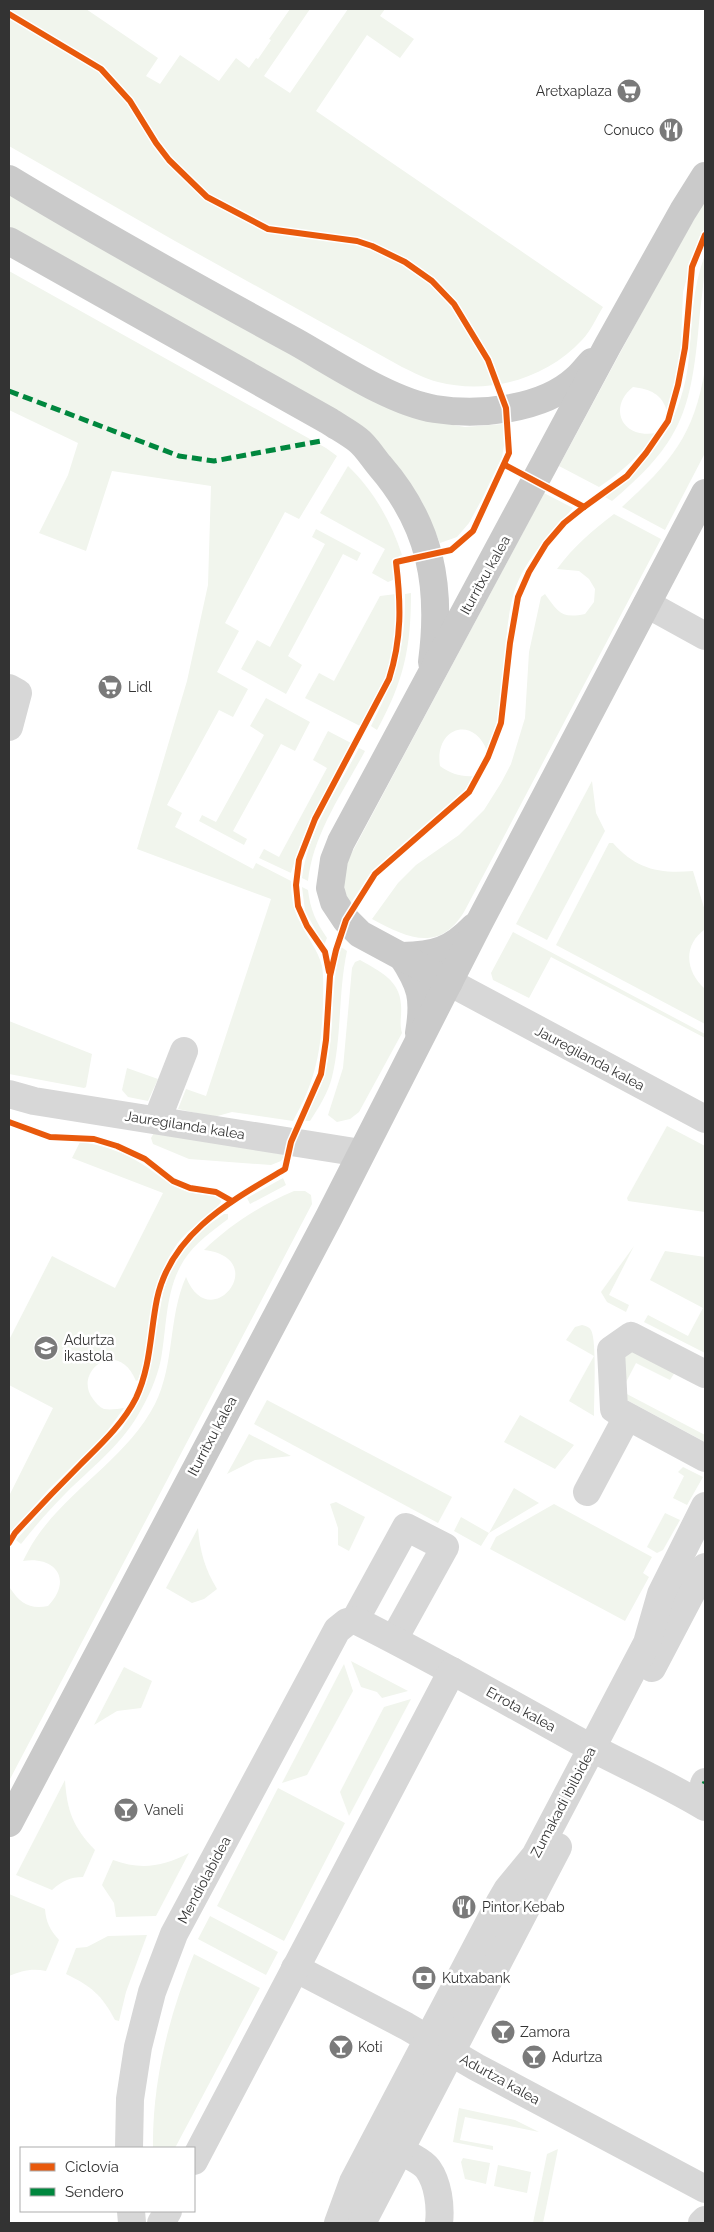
<svg xmlns="http://www.w3.org/2000/svg" width="714" height="2232" viewBox="0 0 714 2232" font-family="Raleway,sans-serif">
	<rect width="100%" height="100%" fill="#fff"/>
	<g fill="#f1f5ed">
		<path d="M9,9H86L158,58L146,76L160,84L180,55L219,81L236,58L249,68L256,58L258,59L271,40L269,39L290,9H310L264,76L290,93L348,9H385L380,16L414,39L400,58L367,35L316,111L603,307C596,318 591,331 582,340C546,379 489,395 438,382C425,379 413,372 402,367L175,241L9,146Z"/>
		<path d="M9,194L424,420L465,427L503,424L504,445L502,457L482,499L469,523L457,537L440,543L422,502L403,473L374,440L9,231Z"/>
		<path d="M705,200V227L694,253L683,292L681,344L677,381L667,411C662,394 650,389 633,387C608,407 621,439 656,433C640,455 622,472 599,487L559,466L654,290Z"/>
		<path d="M705,255C705,278 701,300 699,323C691,412 681,443 612,501L605,497C654,460 683,419 689,357C692,322 692,288 705,255Z"/>
		<path d="M9,271L326,448L337,456L299,519L285,512L225,623L239,631L217,672L248,689L233,717L219,710L167,805L182,813L175,827L253,869L256,863L291,881C291,895 293,910 300,922C307,937 318,950 322,966C324,979 323,992 323,1004C321,1052 316,1080 293,1121L232,1112L214,1117L178,1109L186,1089L206,1096L271,899L137,849L187,681L208,585L211,486L112,471L86,551L39,533L68,475L78,443L9,410Z"/>
		<path d="M705,369V453L665,530L622,507C671,462 694,436 705,369Z"/>
		<path d="M348,466C373,490 391,521 402,555C390,560 393,568 393,580L388,582L372,573L385,549L320,513Z"/>
		<path d="M544,493L573,508C550,534 522,562 513,596C502,638 508,681 497,722C495,732 490,742 487,751C474,715 434,727 440,766C451,774 461,777 474,776L465,791L372,872L350,904C342,887 342,878 348,860Z"/>
		<path d="M614,514L661,539L464,912C439,953 407,938 372,919L398,883L416,865L459,835L484,810L501,783L511,764L525,718L529,652L541,597L545,594C558,612 561,619 585,614L594,602L595,589L589,579L579,571L557,569C574,546 592,531 614,514Z"/>
		<path d="M316,529L361,553L357,561L343,554L288,656L302,665L286,694L241,669L257,640L270,647L325,544L312,537Z"/>
		<path d="M411,593C411,648 404,681 377,730L371,726C395,679 406,648 405,594Z"/>
		<path d="M396,594L397,614L389,671L360,726L305,698L319,673L334,681L380,596Z"/>
		<path d="M266,698L310,722L295,751L281,744L233,831L247,839L244,845L199,821L202,815L216,822L264,735L250,726Z"/>
		<path d="M328,731L351,743C328,786 304,826 291,873L259,858L264,849L279,857L327,768L313,760Z"/>
		<path d="M359,748L365,751C343,792 313,834 308,881L302,878C308,831 337,790 359,748Z"/>
		<path d="M592,781L596,813L605,831L547,940L516,924Z"/>
		<path d="M609,843H613C636,869 659,874 693,871L705,911V929C682,946 686,972 705,989V1024L556,945Z"/>
		<path d="M302,887L308,890C310,909 316,922 327,938L324,945L305,911Z"/>
		<path d="M513,932L705,1034V1038L551,957L529,998L493,980L491,973Z"/>
		<path d="M341,947L347,951C338,993 342,1036 332,1077C328,1093 319,1107 310,1121H302C311,1106 321,1090 325,1073C336,1032 329,988 341,947Z"/>
		<path d="M360,960C379,971 400,980 401,1005C402,1015 399,1023 402,1033L359,1112L350,1119L337,1122L328,1115L343,1068L352,968L355,962Z"/>
		<path d="M9,1021L92,1054L86,1087L84,1088L9,1074Z"/>
		<path d="M127,1068L158,1079L148,1101L128,1097L122,1090Z"/>
		<path d="M667,1126L705,1146V1212L628,1201L627,1198Z"/>
		<path d="M155,1131L285,1155L281,1161L271,1165L189,1159L153,1144L151,1138Z"/>
		<path d="M80,1142C103,1145 123,1152 142,1164C158,1174 171,1187 189,1192C199,1195 210,1195 220,1197L221,1202C209,1219 188,1227 175,1247C145,1292 156,1334 138,1380L136,1381C118,1336 72,1372 93,1399C96,1403 99,1407 104,1409C110,1410 118,1409 124,1408L105,1434L48,1490L9,1535V1496L53,1408L9,1385V1340L52,1256L115,1288L163,1193L72,1158Z"/>
		<path d="M283,1178L286,1185L250,1204L247,1198Z"/>
		<path d="M294,1191H305L311,1195L312,1204L9,1781V1593L10,1588C20,1603 30,1610 48,1606C73,1580 56,1556 23,1561C27,1553 31,1545 36,1538C70,1488 127,1458 155,1404C175,1364 168,1317 186,1277C210,1338 273,1258 204,1250C230,1225 261,1205 294,1191Z"/>
		<path d="M224,1214H228V1219C211,1232 195,1243 184,1260C165,1290 167,1326 161,1359C157,1379 148,1398 138,1415C120,1446 91,1468 66,1493C50,1509 35,1526 21,1544L16,1540L60,1491L122,1429L147,1382L163,1293L169,1274L189,1242L204,1228Z"/>
		<path d="M634,1246L609,1295L629,1305L626,1312L607,1302L601,1292Z"/>
		<path d="M665,1251L705,1257V1353L644,1322L648,1315L688,1336L703,1308L650,1280Z"/>
		<path d="M582,1325C586,1326 589,1327 591,1330C597,1340 594,1401 594,1416L569,1401L594,1356L566,1340L575,1327Z"/>
		<path d="M632,1351L675,1372L670,1380L636,1363L624,1386V1356Z"/>
		<path d="M623,1392L705,1435V1442L625,1399Z"/>
		<path d="M267,1400L452,1497L438,1523L254,1424Z"/>
		<path d="M520,1415L574,1445L555,1469L504,1442Z"/>
		<path d="M249,1434L291,1456L255,1460L227,1474Z"/>
		<path d="M683,1467L703,1477L687,1505L673,1498L684,1476L678,1472Z"/>
		<path d="M514,1488L539,1503L489,1533L481,1546L454,1531L461,1517L489,1533Z"/>
		<path d="M336,1502L365,1517L349,1551L338,1545V1528L330,1504Z"/>
		<path d="M554,1504L652,1557L643,1573L649,1577L625,1621L490,1549L496,1537Z"/>
		<path d="M665,1513L680,1520L663,1550L657,1553L647,1547Z"/>
		<path d="M198,1528C200,1552 205,1569 217,1589L204,1599L192,1603L166,1588Z"/>
		<path d="M351,1661L408,1691L382,1698L377,1692L361,1687Z"/>
		<path d="M344,1664L353,1691L307,1775L282,1783Z"/>
		<path d="M124,1667L152,1681L141,1708L117,1711L94,1725Z"/>
		<path d="M411,1699L349,1816L340,1792L384,1707Z"/>
		<path d="M65,1780C67,1811 73,1827 95,1850L83,1877C70,1877 62,1881 52,1890L16,1875Z"/>
		<path d="M278,1788L345,1823L284,1941L217,1906Z"/>
		<path d="M189,1853L156,1916L116,1917L114,1903L102,1885L113,1860C140,1870 163,1867 189,1853Z"/>
		<path d="M9,1894L45,1909C46,1922 50,1930 59,1940L46,1971C32,1968 21,1971 9,1976Z"/>
		<path d="M210,1916L278,1952L266,1975L198,1939Z"/>
		<path d="M147,1935L126,1992L119,2021L115,2020C102,1995 91,1986 66,1974L76,1948L87,1947L108,1936Z"/>
		<path d="M194,1954L260,1988L175,2148H153C152,2082 169,2015 194,1954Z"/>
		<path d="M459,2108L515,2120L539,2132L465,2117L460,2140L493,2146V2150L453,2142Z"/>
		<path d="M558,2149L543,2223H533L547,2154Z"/>
		<path d="M463,2158L490,2163L486,2184L465,2179L461,2162Z"/>
		<path d="M498,2165L531,2172L527,2193L494,2186Z"/>
	</g>
	<g fill="none" stroke-linecap="round" stroke-linejoin="round">
		<g stroke="#d7d7d7" stroke-width="28">
			<path d="M647,604L705,636"/>
			<path d="M9,688L18,693L9,727"/>
			<path d="M449,982L705,1119"/>
			<path d="M9,1094L34,1101L361,1153"/>
			<path d="M157,1120L184,1051"/>
			<path d="M705,1374L631,1336L611,1350L614,1409L705,1458"/>
			<path d="M587,1492L627,1417"/>
			<path d="M355,1620L406,1527L445,1547L394,1639"/>
			<path d="M652,1668L705,1567"/>
			<path d="M704,1784L705,1782"/>
			<path d="M295,1968L406,2026L476,2067L705,2189"/>
			<path d="M383,2143C395,2149 421,2159 428,2169C438,2183 441,2206 439,2223"/>
			<path d="M129,2148L130,2099L138,2047L152,1992L174,1934L337,1630L347,1622L355,1620C429,1657 501,1698 573,1738C617,1762 662,1781 705,1807"/>
			<path d="M194,2161L452,1671"/>
			<path d="M131,2211L132,2223"/>
			<path d="M161,2223L168,2211"/>
			<path d="M338,2223L353,2182L500,1902L507,1890L535,1856L647,1643L661,1594L705,1506"/>
			<path d="M362,2223L558,1847"/>
			<path d="M702,2223L705,2220"/>
		</g>
		<g stroke="#cacaca" stroke-width="28">
			<path d="M9,179C103,236 199,289 296,342C335,364 391,402 435,409C479,416 542,410 576,379C582,374 586,368 592,362"/>
			<path d="M9,241L329,421C338,427 349,433 358,440C366,446 373,458 380,466C431,525 442,586 432,662"/>
			<path d="M402,956C421,985 425,998 419,1033"/>
			<path d="M402,956C435,955 451,951 474,927"/>
			<path d="M449,982L360,934L346,920L334,902L330,888L334,860L341,842L390,751L608,345L683,211L705,176"/>
			<path d="M9,1823L329,1217L479,923L705,493"/>
		</g>
		<g stroke="#00873e" stroke-width="5" stroke-dasharray="10 5" stroke-linecap="butt">
			<path d="M9,391L179,456L214,461L321,441"/>
			<path d="M704,1784L705,1782"/>
		</g>
		<defs>
			<g id="cycleway">
				<path d="M9,14L101,69L130,101L156,143L169,160L207,197L268,229L357,241L372,246L405,262L432,281L454,304L488,360L506,408L509,453L473,531L451,550L396,562C401,604 402,638 389,679L315,819L299,860L296,885L298,906L307,926L325,952L329,972"/>
				<path d="M505,465L584,507"/>
				<path d="M9,1122L50,1137L94,1139L117,1146L145,1159L173,1181L190,1188L216,1192L232,1201"/>
				<path d="M9,1543L15,1533C36,1510 58,1487 80,1465C100,1445 123,1424 136,1398C151,1366 150,1333 157,1299C171,1233 231,1201 285,1169L291,1142L321,1074L326,1040L330,976L336,950L346,920L375,874L469,792L488,757L501,723L510,643L518,597L529,572L546,544L564,523L584,507L627,476L646,453L668,421L678,385L685,348L692,267L705,235"/>
			</g>
		</defs>
		<use href="#cycleway" stroke="#fff" stroke-width="9"/>
		<use href="#cycleway" stroke="#e8590c" stroke-width="6"/>
	</g>
	<defs>
		<symbol id="supermarket-disc" viewBox="-11 -11 22 22"><circle r="9.5" fill="#7a7a7a" stroke="#fff"/><path d="M-6-5.5h2.5l.6 2H6L4.5 2H-2.5L-4.4-4H-6ZM-1.5 3.2a1.3 1.3 0 1 0 .1 0ZM3 3.2a1.3 1.3 0 1 0 .1 0Z" fill="#fff"/></symbol>
		<symbol id="restaurant-disc" viewBox="-11 -11 22 22"><circle r="9.5" fill="#7a7a7a" stroke="#fff"/><path d="M-5-6h1v4h1v-4h1v4h1v-4h1v5L-1.5 .5V6h-2V.5L-5-1ZM5-6V6H3V1.5H1.5Q1.5-4 5-6Z" fill="#fff"/></symbol>
		<symbol id="school-disc" viewBox="-11 -11 22 22"><circle r="9.5" fill="#7a7a7a" stroke="#fff"/><path d="M0-5L7-2L0 1L-7-2ZM-4 1L0 2.5L4 1V4Q0 6-4 4Z" fill="#fff"/></symbol>
		<symbol id="bar-disc" viewBox="-11 -11 22 22"><circle r="9.5" fill="#7a7a7a" stroke="#fff"/><path d="M-6-5H6L.8 .8V4.5H3.5V6h-7V4.5H-.8V.8Z" fill="#fff"/></symbol>
		<symbol id="bank-disc" viewBox="-11 -11 22 22"><circle r="9.5" fill="#7a7a7a" stroke="#fff"/><path d="M-6-4H6V4H-6ZM0-2.3a2.3 2.3 0 1 0 0 4.6a2.3 2.3 0 1 0 0-4.6Z" fill="#fff"/></symbol>
	</defs>
	<g fill-rule="evenodd">
		<use href="#supermarket-disc" x="615" y="77" width="28" height="28"/>
		<use href="#restaurant-disc" x="657" y="116" width="28" height="28"/>
		<use href="#supermarket-disc" x="96" y="673" width="28" height="28"/>
		<use href="#school-disc" x="32" y="1334" width="28" height="28"/>
		<use href="#bar-disc" x="112" y="1796" width="28" height="28"/>
		<use href="#restaurant-disc" x="450" y="1893" width="28" height="28"/>
		<use href="#bank-disc" x="410" y="1964" width="28" height="28"/>
		<use href="#bar-disc" x="489" y="2018" width="28" height="28"/>
		<use href="#bar-disc" x="327" y="2033" width="28" height="28"/>
		<use href="#bar-disc" x="520" y="2043" width="28" height="28"/>
	</g>
	<g text-anchor="middle" dominant-baseline="central" stroke-width="5" stroke-linejoin="round" paint-order="stroke">
		<g font-size="14" fill="#333" stroke="#fff" text-anchor="start">
			<text x="612" y="91" text-anchor="end">Aretxaplaza</text>
			<text x="654" y="130" text-anchor="end">Conuco</text>
			<text x="128" y="687">Lidl</text>
			<text x="64" y="1340">Adurtza<tspan x="64" dy="16">ikastola</tspan></text>
			<text x="144" y="1810">Vaneli</text>
			<text x="482" y="1907">Pintor Kebab</text>
			<text x="442" y="1978">Kutxabank</text>
			<text x="520" y="2032">Zamora</text>
			<text x="358" y="2047">Koti</text>
			<text x="552" y="2057">Adurtza</text>
		</g>
		<g font-size="14" fill="#333" stroke="#fff">
			<text transform="translate(485 575) rotate(-61)">Iturritxu kalea</text>
			<text transform="translate(590 1058) rotate(28)">Jauregilanda kalea</text>
			<text transform="translate(185 1125) rotate(9)">Jauregilanda kalea</text>
			<text transform="translate(212 1436) rotate(-62)">Iturritxu kalea</text>
			<text transform="translate(521 1709) rotate(29)">Errota kalea</text>
			<text transform="translate(563 1802) rotate(-62)">Zumakadi ibilbidea</text>
			<text transform="translate(204 1880) rotate(-62)">Mendiolabidea</text>
			<text transform="translate(500 2079) rotate(29)">Adurtza kalea</text>
		</g>
	</g>
	<rect width="714" height="2232" fill="none" stroke="#333333" stroke-width="20"/>
	<rect x="20" y="2147" width="175" height="65" fill="#ffffff" stroke="#adadad"/>
	<rect x="30" y="2163" width="25" height="8" fill="#e8590c" stroke="#adadad"/>
	<text x="65" y="2172" font-size="15" fill="#333333">Ciclovía</text>
	<rect x="30" y="2188" width="25" height="8" fill="#00873e" stroke="#adadad"/>
	<text x="65" y="2197" font-size="15" fill="#333333">Sendero</text>
</svg>
